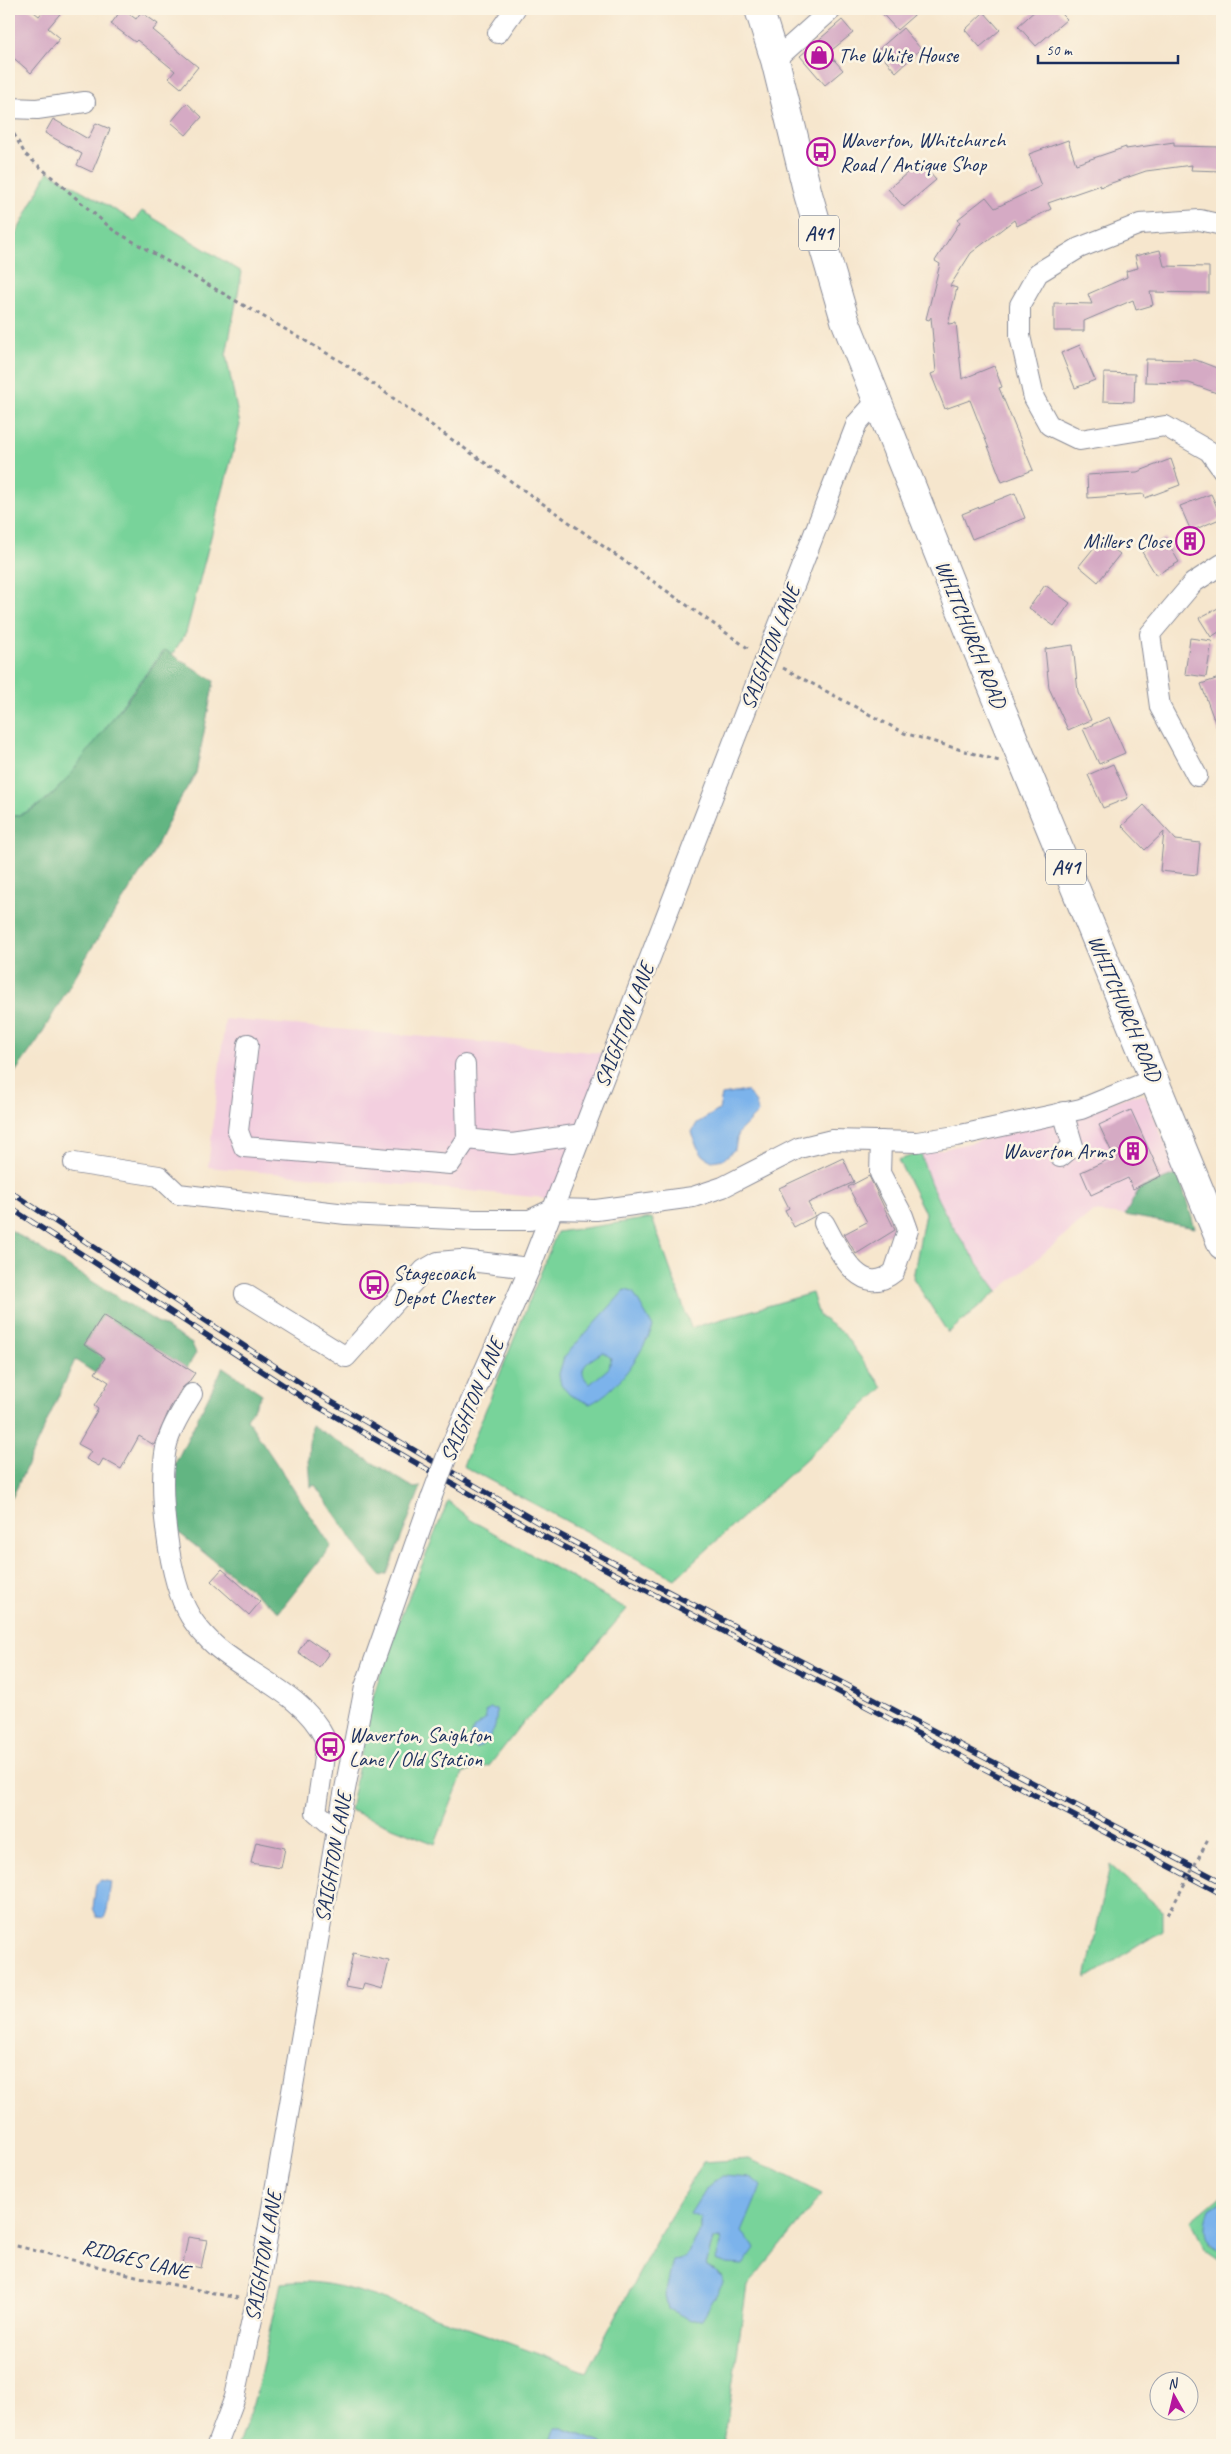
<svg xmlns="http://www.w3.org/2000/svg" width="1231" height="2454" viewBox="0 0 1231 2454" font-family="Caveat,sans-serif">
	<rect width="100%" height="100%" fill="#fcf5e5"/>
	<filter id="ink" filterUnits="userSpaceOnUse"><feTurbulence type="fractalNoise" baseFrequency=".02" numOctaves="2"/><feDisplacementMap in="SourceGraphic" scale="10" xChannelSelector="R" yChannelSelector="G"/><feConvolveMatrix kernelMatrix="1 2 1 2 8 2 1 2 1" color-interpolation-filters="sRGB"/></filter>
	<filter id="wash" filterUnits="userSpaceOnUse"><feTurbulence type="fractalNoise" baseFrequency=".0096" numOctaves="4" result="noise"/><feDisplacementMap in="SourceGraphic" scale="20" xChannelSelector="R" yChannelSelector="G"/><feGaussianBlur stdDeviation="1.12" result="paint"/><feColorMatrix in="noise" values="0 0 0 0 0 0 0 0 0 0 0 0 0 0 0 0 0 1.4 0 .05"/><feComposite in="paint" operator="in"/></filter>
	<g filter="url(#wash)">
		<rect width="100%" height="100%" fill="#f6e6cd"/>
		<g fill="#f3cfdf">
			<path d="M225,1019L613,1054L556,1199L208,1167Z"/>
			<path d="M1132,1095H1145L1178,1174L1139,1189L1125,1215L1093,1212L948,1333L913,1278L925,1213L898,1160L1057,1122Z"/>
		</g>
		<g fill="#78d39a" stroke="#4a817c" fill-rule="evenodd">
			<path d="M48,171L134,221L142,211L242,272L226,355L240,425L186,633L172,655L164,650C150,669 134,688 120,708C95,742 54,812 9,817V248Z"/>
			<path d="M921,1153C934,1207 966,1246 998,1291L948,1333L913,1278L925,1213L898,1160Z"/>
			<path d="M652,1218L691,1328L812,1293L819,1316L843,1333L883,1388L675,1579L463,1466L557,1232Z"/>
			<path d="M448,1501L471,1520L627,1609L584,1659L522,1724L489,1766L463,1773L435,1844L350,1810L371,1703L391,1641Z"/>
			<path d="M1110,1865L1162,1910V1931L1086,1978Z"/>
			<path d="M748,2159L772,2168L822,2194L747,2286L724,2442L730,2445H602V2443L562,2428L550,2439L549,2445H238L256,2394L281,2283C325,2277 367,2294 407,2307C468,2327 527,2350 586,2372L659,2236L703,2162ZM690,2213L742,2232L721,2244L720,2238L713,2239L706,2265L723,2277L685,2258L701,2230V2218Z"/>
			<path d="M1222,2195V2201L1210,2209V2244L1222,2253V2262L1206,2251L1191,2221Z"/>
		</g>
		<g fill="#62b582" stroke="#3e7270">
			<path d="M165,650L214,681L196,773L176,806L151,857L91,949L38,1040L9,1081V817C33,814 50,798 66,780Z"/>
			<path d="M1178,1174L1195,1228L1125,1215L1139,1189Z"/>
			<path d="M9,1229L192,1344L196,1353L187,1368L103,1316L84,1345L105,1358L95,1373L75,1360L12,1498L9,1497Z"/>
			<path d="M223,1367L262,1394L247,1419L331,1546L279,1612L174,1529V1466Z"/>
			<path d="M311,1425L414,1488L421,1487L387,1574L381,1576L361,1552L315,1485L311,1487L309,1460Z"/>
		</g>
		<g fill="#7bb3eb" stroke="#4b71a4" fill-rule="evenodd">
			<path d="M747,1091L756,1103L758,1113L738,1133L735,1149L724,1159L712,1161L703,1156L696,1145L692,1132L697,1123L719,1110L722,1095Z"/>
			<path d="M625,1290L633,1292L653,1327C640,1356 618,1390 590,1404L570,1395L561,1385L559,1374L564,1357ZM603,1352L611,1358L609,1368L590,1384C573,1369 590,1360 603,1352Z"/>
			<path d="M490,1708L496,1709C498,1725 491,1743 475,1749L469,1739L474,1728L486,1719L485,1712Z"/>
			<path d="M101,1880L111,1882C109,1893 109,1909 104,1918L97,1917L93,1908L96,1884Z"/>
			<path d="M721,2176L752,2178L761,2186L742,2232L755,2248L743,2265L727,2264L716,2260L721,2244L720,2238L713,2239L706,2265L723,2278V2283L702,2319L691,2320L668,2309L665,2296L673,2260L685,2258L701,2230V2218L690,2214L705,2190Z"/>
			<path d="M1222,2201V2253C1204,2239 1203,2230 1210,2209Z"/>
			<path d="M555,2428H562L602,2443V2445H549Z"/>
		</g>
		<g id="blocks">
			<g fill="#d5aac4">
				<path d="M17,9H30L39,16L45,9H64L48,28L60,38L31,73L9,54V19Z"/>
				<path d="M122,9L136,19L141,12L158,24L153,30L198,67L181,88L169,78L175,71L137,40L135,42L111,24Z"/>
				<path d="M878,9H921L897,30Z"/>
				<path d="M1037,9H1057L1067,19L1036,46L1018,26Z"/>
				<path d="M984,12L1000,30L980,47L965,30Z"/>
				<path d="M842,20L853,33L828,53L843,70L825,85L800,56Z"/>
				<path d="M903,28L921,49L896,72L877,51Z"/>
				<path d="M187,103L202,117L186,135L171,122Z"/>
				<path d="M53,119L88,139L96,123L110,129L92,172L77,165L82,154L45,133Z"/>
				<path d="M1068,140L1076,164L1126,147V149L1174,142V146L1222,147V171L1191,170L1192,165L1146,171L1100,187V185L1048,203L1051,209L1017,226L1014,220L971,253L950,286L957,288L948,324L956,323L962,379L994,366L1002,387L999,388L1033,470L1002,482L970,400L945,409L931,374L936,372L931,317L929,320L926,319L940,264L935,261L960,222L958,219L986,197L995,208L1041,186L1029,154Z"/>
				<path d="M920,162L936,180L904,207L888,189Z"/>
				<path d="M1160,250L1164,266L1209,267V293L1150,292L1153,305L1136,310L1133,300L1084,321V331H1054V303L1092,304L1088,294L1127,277L1126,271L1138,268L1135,256Z"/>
				<path d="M1080,345L1095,380L1075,388L1061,353Z"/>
				<path d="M1146,359L1196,360L1222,370V395L1189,383L1145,382Z"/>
				<path d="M1104,373L1135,374L1134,402L1103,401Z"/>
				<path d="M1171,459L1180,485L1145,498L1144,494L1088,498L1087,475L1137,472Z"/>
				<path d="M1015,493L1025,518L972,539L962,514Z"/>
				<path d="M1211,494L1222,518L1191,531L1180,506Z"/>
				<path d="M1165,538L1179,562L1156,575L1142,552Z"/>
				<path d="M1101,539L1120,554L1098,582L1079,566Z"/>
				<path d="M1045,585L1070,603L1054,626L1029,608Z"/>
				<path d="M1222,606V630L1211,637L1199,618Z"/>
				<path d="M1190,638L1212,641L1206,677L1185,674Z"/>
				<path d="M1073,645L1078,692L1091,720L1068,730L1049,688L1045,649Z"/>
				<path d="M1222,677V736H1220L1201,684Z"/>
				<path d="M1109,717L1125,753L1099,764L1083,729Z"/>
				<path d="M1113,764L1128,798L1103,808L1088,775Z"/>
				<path d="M1144,805L1176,840L1200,843L1197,875L1160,871L1164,832L1145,850L1122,826Z"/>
				<path d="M1131,1110L1161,1176L1133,1189L1128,1178L1091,1195L1081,1172L1114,1157L1099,1125Z"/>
				<path d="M843,1158L854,1182L808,1203L815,1216L794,1227L785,1210L789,1208L779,1188Z"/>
				<path d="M869,1176L895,1230L856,1254L844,1234L867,1222L848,1187Z"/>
				<path d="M103,1315L195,1373L188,1383L182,1388L170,1408L154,1445L139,1436L121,1469L103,1459L99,1466L86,1459L91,1451L78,1444L98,1409L94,1406L109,1382L95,1373L105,1358L84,1345Z"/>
				<path d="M222,1569L260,1602L249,1615L211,1581Z"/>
				<path d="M307,1638L329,1653L319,1667L298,1652Z"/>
				<path d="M256,1842L285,1848L281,1868L251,1863Z"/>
				<path d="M353,1953L389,1961L382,1989L364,1984L362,1990L346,1987Z"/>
				<path d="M188,2237L207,2240L201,2268L183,2264Z"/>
			</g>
		</g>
	</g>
	<g filter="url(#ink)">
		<use href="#blocks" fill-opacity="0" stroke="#888a96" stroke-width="1"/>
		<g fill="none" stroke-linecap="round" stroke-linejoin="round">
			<defs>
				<g id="minor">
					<path d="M498,33L515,9"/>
					<path d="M775,60L832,9"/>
					<path d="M9,108L37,109L85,102"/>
					<path d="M1222,225L1200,220L1140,224L1079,248L1038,273L1020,305V336L1034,398L1049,425L1080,440L1165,426L1209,451L1222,469"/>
					<path d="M1197,776L1160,707L1150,634L1193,583L1222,564"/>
					<path d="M248,1044L238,1131L244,1147L450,1164L467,1139"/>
					<path d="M465,1065L467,1139L512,1144L582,1134"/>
					<path d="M1060,1157L1073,1146L1063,1112"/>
					<path d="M74,1163L159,1176L178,1194L346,1214L475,1220H530L553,1209L596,1210L693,1197L723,1187L799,1148L832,1140L917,1142L956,1136L1081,1109L1154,1079"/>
					<path d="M824,1223C837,1246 859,1301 894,1272L908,1230L903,1216L880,1173L881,1141"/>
					<path d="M245,1294L346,1357L424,1270L438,1262L461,1260L530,1268"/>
					<path d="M192,1394C182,1411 170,1429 166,1448C158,1489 168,1580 190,1616C197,1628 212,1644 223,1652C256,1678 305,1697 324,1737C327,1744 318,1799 316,1812L337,1830"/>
					<path d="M448,1453L530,1268L857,423L877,401"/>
					<path d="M217,2445L235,2397L256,2301L337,1830L365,1687L432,1496"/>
				</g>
				<path id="highway" d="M759,9L775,60L808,194L845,320L971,635L1222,1245"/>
			</defs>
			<use href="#minor" stroke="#888a96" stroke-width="22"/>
			<use href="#highway" stroke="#888a96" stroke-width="30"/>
			<g stroke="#888a96" stroke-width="3" stroke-dasharray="4 4" stroke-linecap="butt">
				<path d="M10,127L25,154L113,230L342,362L749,649"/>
				<path d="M783,668L904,733L999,761"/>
				<path d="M9,2244L160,2282L238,2298"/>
			</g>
			<use href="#minor" stroke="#fff" stroke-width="20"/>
			<use href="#highway" stroke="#fff" stroke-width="28"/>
			<defs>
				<g id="rail">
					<path d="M9,1191L308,1388L549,1529L1222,1882"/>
					<path d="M9,1207L305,1399L545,1537L1222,1894"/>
				</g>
			</defs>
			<use href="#rail" stroke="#1b2f5e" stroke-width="5.5"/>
			<use href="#rail" stroke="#fcf5e5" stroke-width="4" stroke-dasharray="11" stroke-linecap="butt"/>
			<defs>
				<path id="minor-bridge" d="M432,1496L448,1453"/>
			</defs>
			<use href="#minor-bridge" stroke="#888a96" stroke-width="22" stroke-linecap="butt"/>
			<path stroke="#888a96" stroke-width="3" stroke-dasharray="4 4" stroke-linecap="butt" d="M1168,1915L1209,1838"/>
			<use href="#minor-bridge" stroke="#fff" stroke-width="20"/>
		</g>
	</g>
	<defs>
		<symbol id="shop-ring" viewBox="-11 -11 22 22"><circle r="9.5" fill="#fcf5e5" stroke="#b5179e" stroke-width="1.5"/><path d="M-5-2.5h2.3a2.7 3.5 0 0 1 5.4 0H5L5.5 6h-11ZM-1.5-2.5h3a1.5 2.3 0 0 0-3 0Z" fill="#b5179e"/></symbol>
		<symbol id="bus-ring" viewBox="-11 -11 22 22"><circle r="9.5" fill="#fcf5e5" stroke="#b5179e" stroke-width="1.5"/><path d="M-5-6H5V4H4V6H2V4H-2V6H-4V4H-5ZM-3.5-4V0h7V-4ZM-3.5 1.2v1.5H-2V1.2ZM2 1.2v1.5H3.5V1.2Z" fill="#b5179e"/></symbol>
		<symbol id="building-ring" viewBox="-11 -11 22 22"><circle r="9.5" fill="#fcf5e5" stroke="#b5179e" stroke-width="1.5"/><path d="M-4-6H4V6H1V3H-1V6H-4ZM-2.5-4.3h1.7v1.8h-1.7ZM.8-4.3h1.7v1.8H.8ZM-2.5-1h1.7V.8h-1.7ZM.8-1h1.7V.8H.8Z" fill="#b5179e"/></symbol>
	</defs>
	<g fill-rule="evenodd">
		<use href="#shop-ring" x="803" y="39" width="32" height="32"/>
		<use href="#bus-ring" x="805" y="136" width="32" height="32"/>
		<use href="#building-ring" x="1174" y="525" width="32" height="32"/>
		<use href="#building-ring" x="1117" y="1135" width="32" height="32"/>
		<use href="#bus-ring" x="358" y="1269" width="32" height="32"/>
		<use href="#bus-ring" x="314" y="1731" width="32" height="32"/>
	</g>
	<g text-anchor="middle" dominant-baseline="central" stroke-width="5" stroke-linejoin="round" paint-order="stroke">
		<g fill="#fcf5e5" stroke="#5e6a86" stroke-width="1">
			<rect x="799" y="215.5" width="40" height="35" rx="4"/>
			<rect x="1046" y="849.5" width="40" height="35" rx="4"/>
		</g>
		<g font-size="20" font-weight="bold" fill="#1b2f5e">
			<text x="819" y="233">A41</text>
			<text x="1066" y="867">A41</text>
		</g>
		<g font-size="21" fill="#1b2f5e" stroke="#fcf5e5" text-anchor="start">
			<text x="838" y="55">The White House</text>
			<text x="840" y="140">Waverton, Whitchurch<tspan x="840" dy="24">Road / Antique Shop</tspan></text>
			<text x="1171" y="541" text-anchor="end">Millers Close</text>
			<text x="1114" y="1151" text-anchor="end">Waverton Arms</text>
			<text x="393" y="1273">Stagecoach<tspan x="393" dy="24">Depot Chester</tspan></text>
			<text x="349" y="1735">Waverton, Saighton<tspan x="349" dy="24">Lane / Old Station</tspan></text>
		</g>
		<g font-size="21" fill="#1b2f5e" stroke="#fcf5e5">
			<text transform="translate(971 634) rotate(68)">WHITCHURCH ROAD</text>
			<text transform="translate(770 647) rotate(-69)">SAIGHTON LANE</text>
			<text transform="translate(1125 1008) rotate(67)">WHITCHURCH ROAD</text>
			<text transform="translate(624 1025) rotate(-69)">SAIGHTON LANE</text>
			<text transform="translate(472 1400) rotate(-67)">SAIGHTON LANE</text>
			<text transform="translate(333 1857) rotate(-80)">SAIGHTON LANE</text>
			<text transform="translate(263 2256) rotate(-80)">SAIGHTON LANE</text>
			<text transform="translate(136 2259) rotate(14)">RIDGES LANE</text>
		</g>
	</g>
	<rect width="1231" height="2454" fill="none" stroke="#fcf5e5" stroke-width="30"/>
	<g transform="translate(1174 2396) rotate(352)"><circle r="24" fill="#fcf5e5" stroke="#a2a6af"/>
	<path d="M0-4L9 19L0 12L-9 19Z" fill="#b5179e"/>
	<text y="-8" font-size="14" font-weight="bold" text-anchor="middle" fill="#1b2f5e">N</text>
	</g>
	<path d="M1038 55v8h140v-8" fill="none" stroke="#1b2f5e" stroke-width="2.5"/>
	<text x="1046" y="55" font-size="15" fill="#1b2f5e" stroke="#fcf5e5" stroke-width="4" paint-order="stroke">50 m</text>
</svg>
